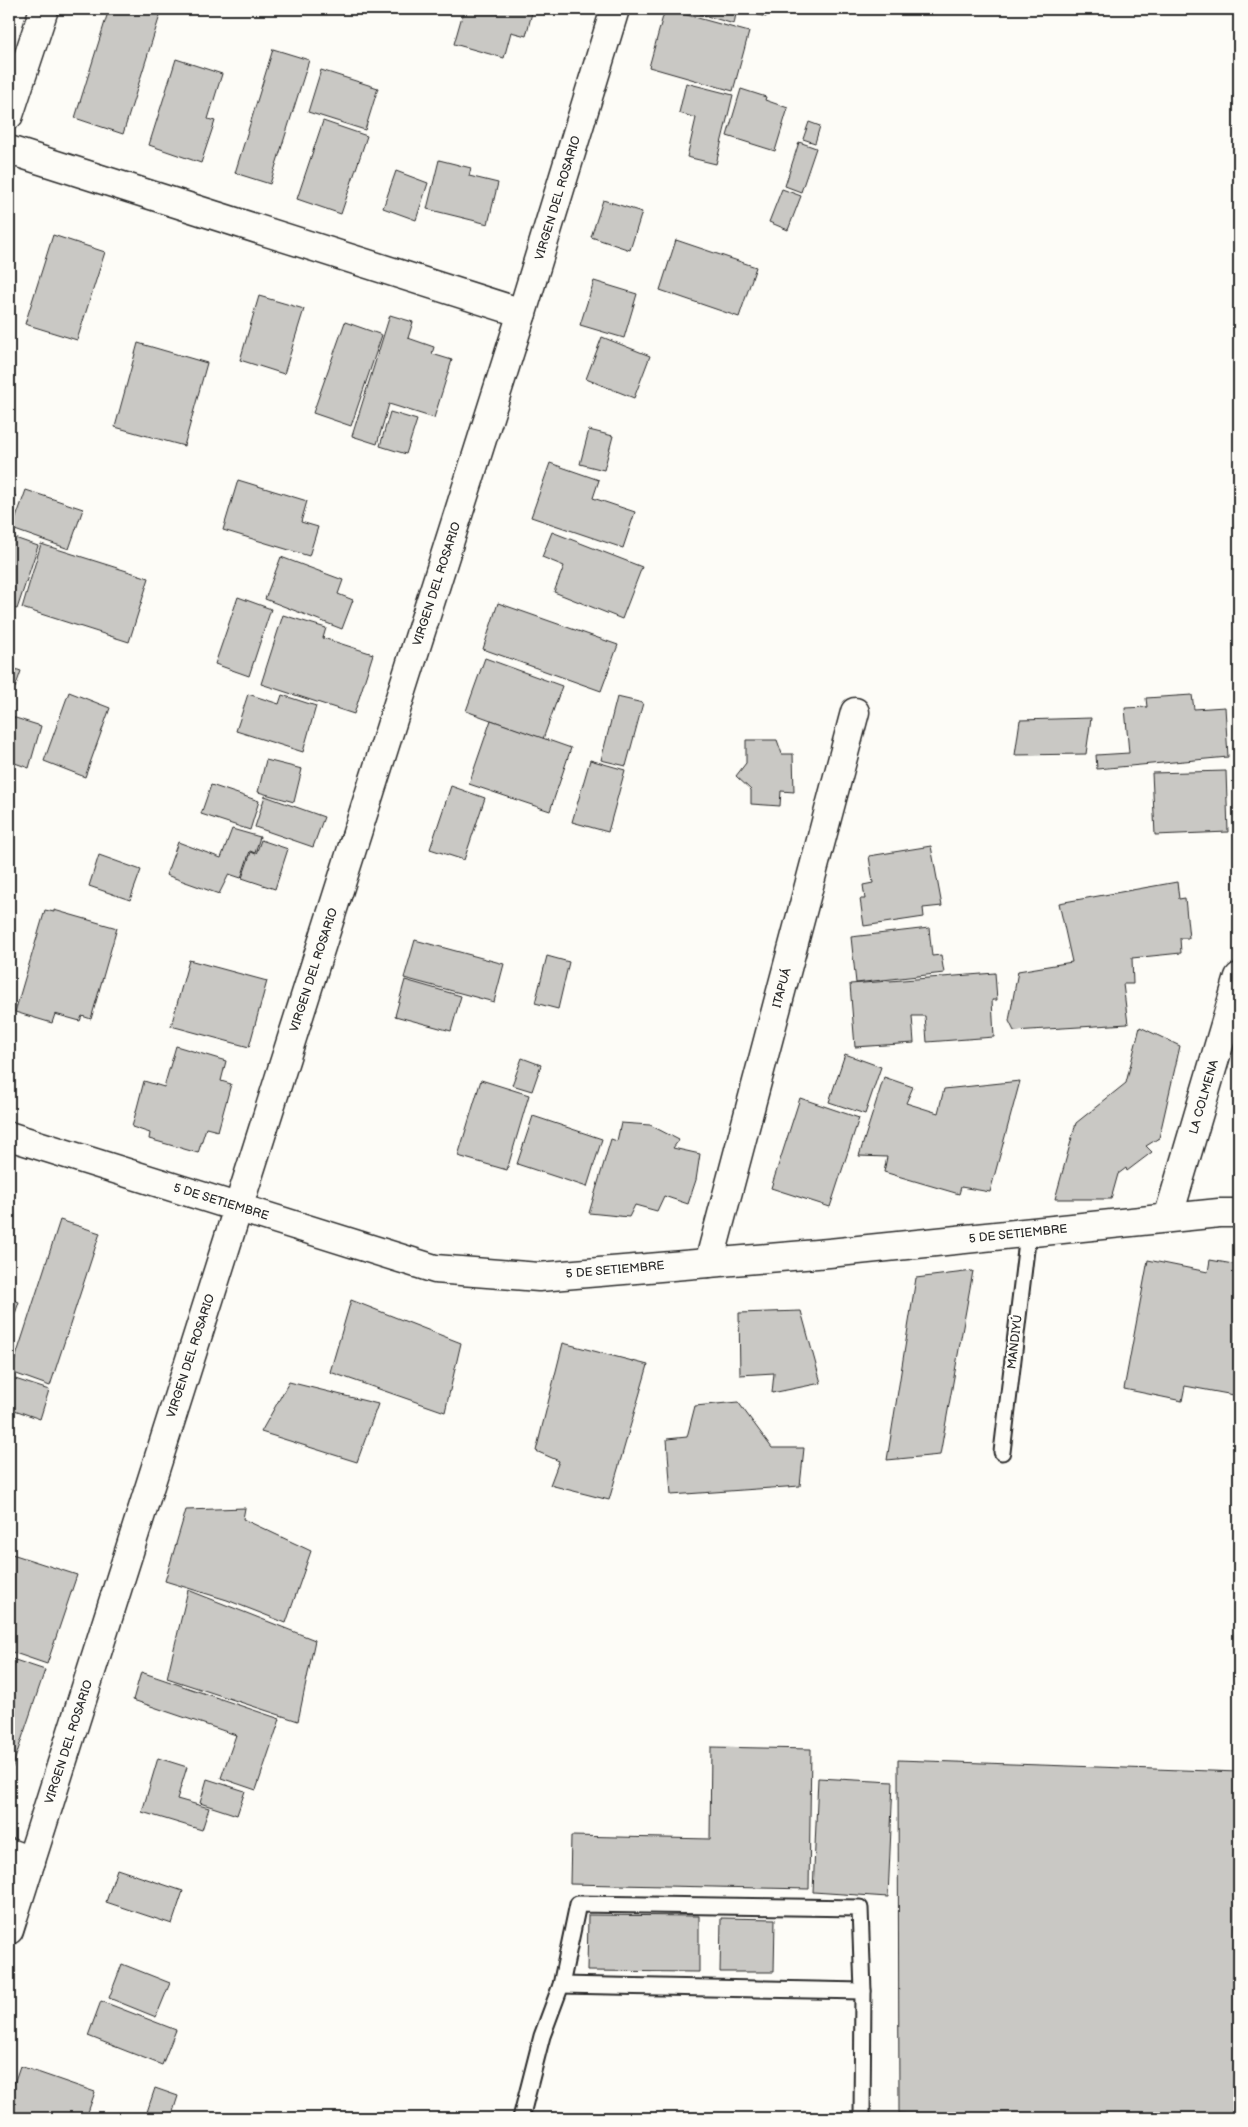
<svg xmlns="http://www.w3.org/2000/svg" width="1248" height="2127" viewBox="0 0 1248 2127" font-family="'Balsamiq Sans',sans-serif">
	<rect width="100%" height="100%" fill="#fdfcf7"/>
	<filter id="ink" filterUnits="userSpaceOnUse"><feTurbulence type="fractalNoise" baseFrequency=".02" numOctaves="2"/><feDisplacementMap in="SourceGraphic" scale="10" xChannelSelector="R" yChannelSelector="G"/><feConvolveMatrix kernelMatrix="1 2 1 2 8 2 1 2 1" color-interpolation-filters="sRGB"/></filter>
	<g filter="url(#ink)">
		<g fill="#c9c8c4" stroke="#2b2b2b">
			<path d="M109,9H162L123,134L75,118Z"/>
			<path d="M464,9H533L526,36L511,32L504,58L454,44Z"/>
			<path d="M665,9L749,32L733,91L649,67Z"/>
			<path d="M702,9H737L734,24L700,14Z"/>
			<path d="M738,9H769L766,17Z"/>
			<path d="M273,49L309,60L270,184L235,173Z"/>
			<path d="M176,59L222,74L208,119L215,121L201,163L149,145Z"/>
			<path d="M321,70L378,88L365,130L308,112Z"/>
			<path d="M686,83L733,95L716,164L687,157L696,118L679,113Z"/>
			<path d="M741,89L766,97L765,100L788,108L775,151L727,136Z"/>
			<path d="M323,121L367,136L341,214L297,199Z"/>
			<path d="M809,122L820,126L815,143L803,139Z"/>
			<path d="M799,142L816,148L801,192L785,186Z"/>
			<path d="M439,160L471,168L469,176L498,183L488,224L427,209Z"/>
			<path d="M396,171L428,183L416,220L383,208Z"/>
			<path d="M782,189L801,196L788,230L769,222Z"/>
			<path d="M603,200L642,212L630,250L591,237Z"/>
			<path d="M53,235L105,252L77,340L25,324Z"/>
			<path d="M676,240L756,267L739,317L660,290Z"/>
			<path d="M594,281L637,294L624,338L580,325Z"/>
			<path d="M259,296L304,309L284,374L240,360Z"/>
			<path d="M390,315L413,322L408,338L434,347L432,354L452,360L434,418L389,404L377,444L352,436Z"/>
			<path d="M345,322L382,335L351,426L313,413Z"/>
			<path d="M602,337L650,356L634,398L586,379Z"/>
			<path d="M138,343L207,363L184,446L115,427Z"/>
			<path d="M390,412L417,420L406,454L380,446Z"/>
			<path d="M589,430L613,436L604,470L580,464Z"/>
			<path d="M550,463L599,480L593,498L635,512L623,548L531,517Z"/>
			<path d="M238,480L307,501L301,522L318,527L309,556L223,530Z"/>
			<path d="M26,490L83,509L69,549L12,529Z"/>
			<path d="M9,494L16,496L9,518Z"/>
			<path d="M552,532L642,567L622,619L554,592L564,566L542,557Z"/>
			<path d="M9,536L38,546L17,609L9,607Z"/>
			<path d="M41,544L149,578L129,642L22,608Z"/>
			<path d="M281,557L343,580L338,594L353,600L342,629L265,599Z"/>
			<path d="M238,597L271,609L249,676L215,664Z"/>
			<path d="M498,603L618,645L601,691L483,649Z"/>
			<path d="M283,615L326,628L323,638L373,654L354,714L261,684Z"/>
			<path d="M485,658L562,686L543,739L466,711Z"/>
			<path d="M9,667L21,671L15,688L9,686Z"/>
			<path d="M69,692L110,708L85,777L44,761Z"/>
			<path d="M248,694L279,704L282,695L316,706L303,752L236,731Z"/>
			<path d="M1192,695L1194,709L1225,707L1228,757L1097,769L1096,755L1129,753L1125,708L1147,707L1146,698Z"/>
			<path d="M617,697L643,703L626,766L601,760Z"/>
			<path d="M9,716L41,726L29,768L9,761Z"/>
			<path d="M1091,718L1086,754L1015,755L1020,720Z"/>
			<path d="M491,720L571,748L550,811L469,784Z"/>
			<path d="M746,740H777L782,754H793L794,792L781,791L780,806L751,804V790L736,776L746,763Z"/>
			<path d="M266,760L302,769L294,802L258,792Z"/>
			<path d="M590,760L625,770L608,832L572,822Z"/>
			<path d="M1226,771L1228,832L1155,835L1152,773Z"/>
			<path d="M211,785L259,801L250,830L201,814Z"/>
			<path d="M451,786L485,798L464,860L430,849Z"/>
			<path d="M265,796L324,817L313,847L255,827Z"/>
			<path d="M232,829L260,837L255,853L250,851L241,878L229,874L219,894L166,875L178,842L221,858Z"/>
			<path d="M261,840L288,849L275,889L242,878L251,852L256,854Z"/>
			<path d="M931,846L942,906L923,908L924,917L864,926L860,899H865L863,885L873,883L869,856Z"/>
			<path d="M99,855L141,870L130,900L89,886Z"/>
			<path d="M1177,882L1179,899L1185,898L1189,938H1180L1181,953L1132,958L1133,984H1123L1128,1024L1014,1031L1009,1021L1018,971L1072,962L1059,903Z"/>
			<path d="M45,910L54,912V910L117,928L91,1019L82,1016L80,1021L55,1014L52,1023L15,1012Z"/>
			<path d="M929,928L932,956L941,955L944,973L856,983L851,937Z"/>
			<path d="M415,940L504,964L494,1002L404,978Z"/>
			<path d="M547,956L569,962L558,1009L535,1003Z"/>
			<path d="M189,960L267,981L249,1047L171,1026Z"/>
			<path d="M995,973L997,1000H992L994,1037L927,1042L925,1016H912L914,1043L855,1047L850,984Z"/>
			<path d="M405,980L461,996L451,1031L395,1016Z"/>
			<path d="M1140,1027L1180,1046L1159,1138L1146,1146L1152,1152L1127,1171L1126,1168L1118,1174L1111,1199H1055L1076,1123L1126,1083Z"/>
			<path d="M176,1046L226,1061L221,1081L231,1084L218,1131L206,1128L198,1153L149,1139L150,1133L132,1127L144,1081L164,1087Z"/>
			<path d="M845,1054L881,1067L865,1114L829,1102Z"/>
			<path d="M522,1058L541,1065L532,1091L512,1085Z"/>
			<path d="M884,1077L913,1087L906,1103L938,1113L944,1089L1020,1081L990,1192L961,1187L959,1194L884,1172L887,1157L859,1156Z"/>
			<path d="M481,1080L529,1095L507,1170L458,1156Z"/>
			<path d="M800,1098L859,1118L830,1207L771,1188Z"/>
			<path d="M533,1116L602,1139L587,1187L517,1164Z"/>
			<path d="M621,1123L650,1125L679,1140L673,1148L700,1154L696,1180L688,1204L664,1196L657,1211L635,1205L629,1217L589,1213L611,1139L617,1141Z"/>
			<path d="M60,1220L100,1233L50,1386L11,1372Z"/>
			<path d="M1148,1260L1208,1272L1210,1260L1239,1265V1396L1185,1386L1182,1401L1124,1389Z"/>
			<path d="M973,1271L940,1455L887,1460L916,1278Z"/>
			<path d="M9,1298L19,1302L9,1331Z"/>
			<path d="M351,1300L461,1343L445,1412L330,1372Z"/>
			<path d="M801,1311L821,1383L772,1393L774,1373L740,1375L739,1313Z"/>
			<path d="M563,1343L648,1365L609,1500L550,1485L559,1461L536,1451Z"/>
			<path d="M9,1377L49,1390L40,1419L9,1408Z"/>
			<path d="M289,1382L378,1404L357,1462L261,1432Z"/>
			<path d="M738,1402L772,1448H804L800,1486L671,1495L667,1439L687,1437L695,1406Z"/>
			<path d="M245,1508L243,1519L311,1551L286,1623L227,1600L165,1581L186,1510Z"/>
			<path d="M9,1553L77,1575L47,1664L9,1651Z"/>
			<path d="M188,1590L315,1640L298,1721L167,1678Z"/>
			<path d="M9,1658L45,1670L12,1768L9,1767Z"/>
			<path d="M141,1672L280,1719L256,1790L221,1778L236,1735L133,1700Z"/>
			<path d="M711,1747L811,1749L809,1889L570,1884L571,1836L710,1839Z"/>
			<path d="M158,1758L187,1767L177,1799L209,1808L202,1830L142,1812Z"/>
			<path d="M898,1760L1239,1772V2118L1103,2116V2118H979L899,2113Z"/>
			<path d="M818,1778L893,1782L888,1897L813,1892Z"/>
			<path d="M207,1779L245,1791L237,1815L200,1803Z"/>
			<path d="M117,1869L183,1891L172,1924L106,1902Z"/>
			<path d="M588,1915L699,1916V1972L587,1971Z"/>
			<path d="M721,1918L775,1919L774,1972H720Z"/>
			<path d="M122,1964L170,1983L156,2017L109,1998Z"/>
			<path d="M101,2001L176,2030L162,2065L88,2036Z"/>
			<path d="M20,2066L95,2092L86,2118H9V2098Z"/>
			<path d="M155,2088L178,2096L171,2118H145Z"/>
		</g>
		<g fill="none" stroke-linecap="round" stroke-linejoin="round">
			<defs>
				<g id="service">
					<path d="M1002,1452L1028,1233"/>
					<path d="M561,1985L863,1991"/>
					<path d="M521,2118L542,2036L561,1985L578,1904L860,1908L863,1991L862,2118"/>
				</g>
				<g id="minor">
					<path d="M9,115L44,9"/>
					<path d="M9,150L522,313"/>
					<path d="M9,1136L435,1269L539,1277L829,1253L1219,1213H1239"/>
					<path d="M1168,1218L1239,977"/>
					<path d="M709,1263L855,712"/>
					<path d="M9,1853L31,1861"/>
					<path d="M9,1930L522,313L615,9"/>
				</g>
			</defs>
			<use href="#service" stroke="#2b2b2b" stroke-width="19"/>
			<use href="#minor" stroke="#2b2b2b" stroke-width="31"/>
			<use href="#service" stroke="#fdfcf7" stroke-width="15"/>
			<use href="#minor" stroke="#fdfcf7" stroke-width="28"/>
		</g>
	</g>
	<g text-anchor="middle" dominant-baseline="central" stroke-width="4.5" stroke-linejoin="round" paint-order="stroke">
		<g font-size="12" fill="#2b2b2b" stroke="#fdfcf7">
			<text transform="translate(558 198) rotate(-73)">VIRGEN DEL ROSARIO</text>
			<text transform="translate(437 584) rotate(-72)">VIRGEN DEL ROSARIO</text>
			<text transform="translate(314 970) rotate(-72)">VIRGEN DEL ROSARIO</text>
			<text transform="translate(782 988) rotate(-75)">ITAPUÁ</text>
			<text transform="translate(1204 1097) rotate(-74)">LA COLMENA</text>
			<text transform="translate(221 1202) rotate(17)">5 DE SETIEMBRE</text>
			<text transform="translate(1018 1234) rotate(-6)">5 DE SETIEMBRE</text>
			<text transform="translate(615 1270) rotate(-5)">5 DE SETIEMBRE</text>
			<text transform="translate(1015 1342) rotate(-83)">MANDIYÚ</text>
			<text transform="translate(191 1356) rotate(-72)">VIRGEN DEL ROSARIO</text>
			<text transform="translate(69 1742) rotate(-72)">VIRGEN DEL ROSARIO</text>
		</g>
	</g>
	<rect width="1248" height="2127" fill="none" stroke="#fdfcf7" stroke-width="30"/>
	<rect x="15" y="15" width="1218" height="2097" fill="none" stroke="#2b2b2b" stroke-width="2" filter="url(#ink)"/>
</svg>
